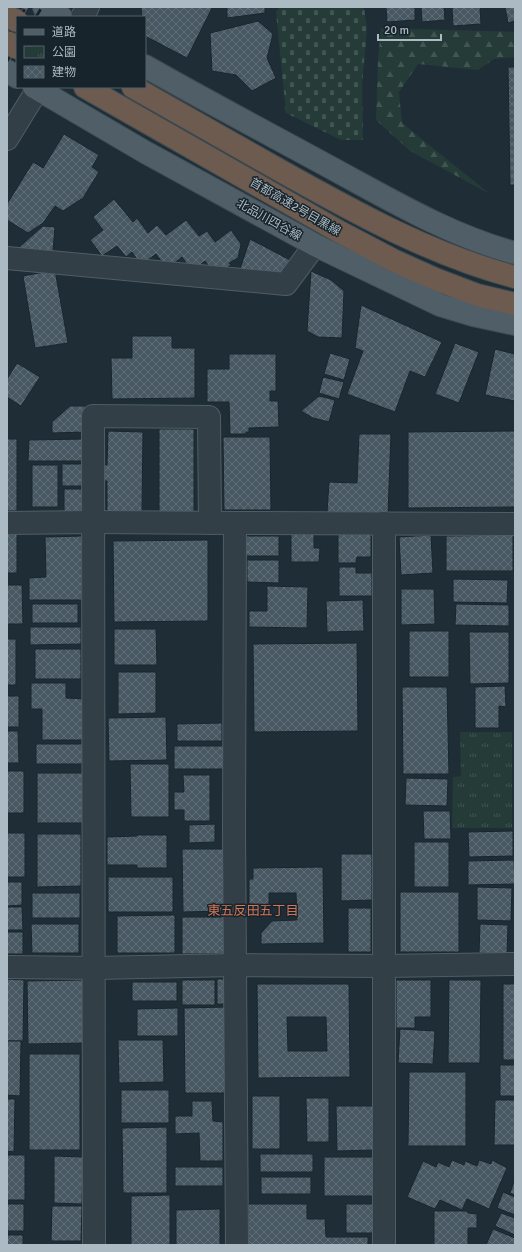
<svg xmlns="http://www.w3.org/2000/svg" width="522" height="1252" viewBox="0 0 522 1252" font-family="Signika,'Noto Sans JP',sans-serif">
	<defs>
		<pattern id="forest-firs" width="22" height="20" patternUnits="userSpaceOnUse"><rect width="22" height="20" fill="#243b37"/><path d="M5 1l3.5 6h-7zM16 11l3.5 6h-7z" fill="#415552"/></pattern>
		<pattern id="cemetery-stones" width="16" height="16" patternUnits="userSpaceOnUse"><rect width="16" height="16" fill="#243b37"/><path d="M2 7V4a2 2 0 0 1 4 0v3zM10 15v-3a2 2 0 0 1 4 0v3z" fill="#415552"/></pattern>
		<pattern id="park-tufts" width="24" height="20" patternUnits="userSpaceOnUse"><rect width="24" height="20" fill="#243b37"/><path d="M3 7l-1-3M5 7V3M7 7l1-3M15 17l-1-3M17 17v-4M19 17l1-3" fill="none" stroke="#415552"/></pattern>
		<pattern id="building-cross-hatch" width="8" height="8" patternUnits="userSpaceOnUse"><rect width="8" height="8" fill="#475862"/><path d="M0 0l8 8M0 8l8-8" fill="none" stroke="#5f6e77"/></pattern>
	</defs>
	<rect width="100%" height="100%" fill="#1f2e36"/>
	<path fill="url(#forest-firs)" d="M381,28L515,32V57L494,59L478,70L418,64L399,92L402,123L490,194L410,151L376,120L378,60Z"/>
	<path fill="url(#cemetery-stones)" d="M279,7H364L367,28L362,86L363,140H341L286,113L276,12Z"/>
	<path fill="url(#park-tufts)" d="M460,732H512V828H452L453,777L461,776Z"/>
	<g fill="url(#building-cross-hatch)" stroke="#1a262d" fill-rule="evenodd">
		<path d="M141,7H210L212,8L187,58L145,36V17H142Z"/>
		<path d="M227,7H265V13L227,18Z"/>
		<path d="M386,7H415V20L387,22Z"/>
		<path d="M421,7H444L445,20L422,22Z"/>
		<path d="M452,7H480L481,24L453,26Z"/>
		<path d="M505,7H515V21L508,23Z"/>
		<path d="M258,21L273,34L267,58L276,78L252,91L236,75L212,71L210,33Z"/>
		<path d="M508,67H515V185H510Z"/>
		<path d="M64,134L99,155L92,167L99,172L83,198L63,211L55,206L43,223L28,233L7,220V204L33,162L43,168Z"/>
		<path d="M114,199L133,222L137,218L148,233L157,225L166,235L186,220L199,236L207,231L215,242L231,230L241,244L238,258L229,263L231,265L216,275L205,261L192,271L182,257L167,269L156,254L141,265L132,252L126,257L117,246L102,256L90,240L103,230L93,217Z"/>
		<path d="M43,226L55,227L53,251L17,249Z"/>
		<path d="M250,239L292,261L278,277L239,272Z"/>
		<path d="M55,270L68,343L35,348L23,276Z"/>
		<path d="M311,271L331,280L344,291L342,338L318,337L307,331Z"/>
		<path d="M361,305L442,342L425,377L410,371L395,412L347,394L363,351L355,348Z"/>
		<path d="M132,336H172V348H195V398L112,399L111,358H132Z"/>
		<path d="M455,343L479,352L459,403L435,394Z"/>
		<path d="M495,349L515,354V401L485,395Z"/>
		<path d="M330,353L350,359L344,380L324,374Z"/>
		<path d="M229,354H276V391H270V401H278L279,427L249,428V432H246V434H230L229,402H207V369H229Z"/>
		<path d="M17,363L40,377L21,406L7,397V379Z"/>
		<path d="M323,377L344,382L339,399L319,393Z"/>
		<path d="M319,396L335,400L329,422L313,418L301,411Z"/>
		<path d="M70,406H85V432L52,433V422Z"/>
		<rect x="159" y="429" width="35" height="84"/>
		<path d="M108,431L143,432L142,512H107V481H103V465H107Z"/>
		<path d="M515,431V507L408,508V432Z"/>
		<path d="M359,434H391L388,514L327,512L329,482L357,483Z"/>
		<path d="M223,437H270L271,510H224Z"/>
		<rect x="7" y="439" width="10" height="72"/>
		<path d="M85,439V461H28L29,440Z"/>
		<rect x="62" y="464" width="23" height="22"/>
		<rect x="32" y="465" width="26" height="42"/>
		<path d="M64,489H88L87,515H64Z"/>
		<rect x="7" y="532" width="10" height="41"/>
		<path d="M291,534H314V548H320L319,562H291Z"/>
		<path d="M338,534H371V557H357L356,563H338Z"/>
		<path d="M431,535L433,573L401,575L399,537Z"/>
		<path d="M513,535V571H446V536Z"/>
		<path d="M82,536V600H29V578L46,577L45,537Z"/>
		<path d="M246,536H279V556H245Z"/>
		<path d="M208,540V621L114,622L113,541Z"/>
		<path d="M247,560H279V583L247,582Z"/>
		<path d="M339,567H356V573H372V596H339Z"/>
		<path d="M453,579L508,580L507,603L453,602Z"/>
		<path d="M7,585H22L23,624H7Z"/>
		<path d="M267,586L308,587L307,628L249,627V611H267Z"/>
		<path d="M401,589H434L435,624L401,625Z"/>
		<path d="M363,600L364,631L327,632L326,601Z"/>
		<rect x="32" y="604" width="46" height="19"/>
		<path d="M456,604L509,605V626L455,625Z"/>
		<path d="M30,627H81V644L30,645Z"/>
		<path d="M114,629H156L157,665H114Z"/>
		<rect x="409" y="631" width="40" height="46"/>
		<path d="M469,632H509V683L470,684Z"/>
		<rect x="7" y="639" width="9" height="46"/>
		<path d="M357,643L358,731L254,732L253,644Z"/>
		<rect x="35" y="649" width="46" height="30"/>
		<path d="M118,672H156V713L118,714Z"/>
		<path d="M31,683H66V698L87,699V740H42V709H31Z"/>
		<path d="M505,686L506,707L499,706V728H475V687Z"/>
		<path d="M402,687H447L449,774H403Z"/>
		<rect x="7" y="696" width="12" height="31"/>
		<path d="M166,717L167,760L109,761L108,718Z"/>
		<path d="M222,723V741H177V724Z"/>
		<path d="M7,731H18L19,763H7Z"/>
		<rect x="36" y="744" width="47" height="20"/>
		<rect x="174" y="746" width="50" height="23"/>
		<path d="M130,764H169V817H131Z"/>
		<rect x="7" y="771" width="17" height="42"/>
		<rect x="37" y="773" width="46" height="50"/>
		<path d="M183,775H210V821H184V810H174V792H184Z"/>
		<path d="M406,778L448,779L447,806L405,805Z"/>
		<path d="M423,811H450L451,839H424Z"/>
		<path d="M215,824V842L189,843V825Z"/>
		<path d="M513,831V856L469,857L468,832Z"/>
		<rect x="7" y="833" width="18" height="44"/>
		<path d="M37,834H81V886L37,887Z"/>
		<path d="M136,835H167V868H137V865H107V837L137,836Z"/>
		<rect x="414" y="842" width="35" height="45"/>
		<path d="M182,849H224V911L183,912Z"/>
		<path d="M341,854H372V900L341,901Z"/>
		<path d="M514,860L515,884L468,885V861Z"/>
		<path d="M323,867L324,943L261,944V933L272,921L297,920L296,893H269V912L249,913V879H253V868Z"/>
		<rect x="108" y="877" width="65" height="35"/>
		<path d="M7,882H22V905L7,906Z"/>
		<path d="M477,887L512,888L511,921L477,920Z"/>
		<rect x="400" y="892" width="59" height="60"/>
		<rect x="32" y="893" width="48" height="25"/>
		<path d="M7,907H22L23,930H7Z"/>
		<rect x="348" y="908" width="23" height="44"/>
		<path d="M175,915V953H117V916Z"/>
		<rect x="182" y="917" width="44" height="37"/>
		<path d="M31,924H79V953H32Z"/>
		<path d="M480,924L508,925L507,954L479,953Z"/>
		<rect x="7" y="932" width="16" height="22"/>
		<path d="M7,979L24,980L23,1041H7Z"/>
		<rect x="217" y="979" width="11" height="25"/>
		<path d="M84,980L85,1043L28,1044L27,981Z"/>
		<rect x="182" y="980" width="33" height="25"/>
		<path d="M396,980H431V1017H415V1028H396Z"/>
		<path d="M449,980H481L480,1063H448Z"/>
		<rect x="132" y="982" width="45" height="19"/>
		<path d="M257,984H349L350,1077L258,1078ZM287,1017H326L327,1051H288Z"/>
		<rect x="503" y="984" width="12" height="76"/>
		<path d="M227,1007V1093H185L184,1008Z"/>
		<path d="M178,1008V1036H137V1009Z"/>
		<path d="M400,1029L435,1031L433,1064L398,1063Z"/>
		<path d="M118,1040H163L164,1082L119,1083Z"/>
		<path d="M7,1041H21L20,1096L7,1095Z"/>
		<rect x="29" y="1054" width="51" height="96"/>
		<rect x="500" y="1065" width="15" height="31"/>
		<path d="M409,1072H466V1146H408Z"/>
		<rect x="121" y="1090" width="48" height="33"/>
		<rect x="252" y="1096" width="28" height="53"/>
		<path d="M306,1098H329V1142H307Z"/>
		<path d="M7,1099H15L14,1152L7,1151Z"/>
		<path d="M495,1100H515V1145H494Z"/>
		<path d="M192,1101H212L213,1121L223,1122V1161H200L199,1133L175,1134V1116H192Z"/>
		<path d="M336,1106H374V1150L337,1151Z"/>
		<path d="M167,1127V1193H123L122,1128Z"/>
		<rect x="260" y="1154" width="53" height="18"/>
		<rect x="7" y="1155" width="18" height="45"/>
		<path d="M54,1156L83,1157L82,1204L54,1203Z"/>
		<rect x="324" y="1157" width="50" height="39"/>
		<path d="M452,1160L464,1165L465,1161L477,1166L479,1160L491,1164L492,1160L507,1168L489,1209L467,1199L462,1210L440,1200L435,1209L407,1197L423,1161L436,1167L438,1162L449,1167Z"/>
		<rect x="175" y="1167" width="48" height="19"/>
		<rect x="261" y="1177" width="50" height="17"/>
		<path d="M515,1179V1195L510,1193Z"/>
		<path d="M503,1192L515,1197V1215L497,1208Z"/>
		<path d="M170,1195V1245H131V1196Z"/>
		<rect x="7" y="1204" width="17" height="27"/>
		<path d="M248,1204H307V1219H325L326,1237H368V1245H248Z"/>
		<rect x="346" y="1204" width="28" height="29"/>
		<path d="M52,1206H82L81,1241H51Z"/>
		<path d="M220,1209V1245H176V1210Z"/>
		<path d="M434,1211H467L468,1213L477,1214V1228H468V1245H434Z"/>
		<path d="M501,1213L515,1218V1235L495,1226Z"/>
		<path d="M493,1229L515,1238V1245H486Z"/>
		<rect x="7" y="1235" width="16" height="10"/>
	</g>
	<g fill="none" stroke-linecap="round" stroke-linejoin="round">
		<defs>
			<g id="minor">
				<path d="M82,17L88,7"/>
				<path d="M7,139L39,87"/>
				<path d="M7,258L286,284L315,245"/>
				<path d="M7,523L93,522L235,523L515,524"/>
				<path d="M235,523L234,830L237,1245"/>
				<path d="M7,967L95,968L235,965L384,966L515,964"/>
				<path d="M94,1245L93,416L209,417L210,523"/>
				<path d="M384,1245V523"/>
			</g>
			<g id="major">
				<path d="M44,7L61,17"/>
				<path d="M145,66C208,102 273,136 337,171C394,202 452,236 515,253"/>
				<path d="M7,71L17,77"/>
				<path d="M34,87L145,152L315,245L440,305L473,315L515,324"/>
			</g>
			<g id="highway">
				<path d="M85,87L338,231L395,261L435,279L477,295L515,304"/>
				<path d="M133,87C182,115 232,143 281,171C356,213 432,255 515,277"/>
			</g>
		</defs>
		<use href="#minor" stroke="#505d65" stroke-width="24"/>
		<use href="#major" stroke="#3f4b53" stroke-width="24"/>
		<use href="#highway" stroke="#3d4a51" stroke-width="24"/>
		<use href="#minor" stroke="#323f46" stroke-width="22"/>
		<use href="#major" stroke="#505e67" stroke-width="22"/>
		<use href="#highway" stroke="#6d5b4f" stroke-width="22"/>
		<defs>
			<g id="rail">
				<path d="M7,12L10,7"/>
				<path d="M20,17L26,7"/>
				<path d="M36,17L42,7"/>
				<path d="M7,36L17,21"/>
				<path d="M7,61L17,46"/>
			</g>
		</defs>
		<use href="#rail" stroke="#54646e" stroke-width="4.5"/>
		<use href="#rail" stroke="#18242b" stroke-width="3" stroke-dasharray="9" stroke-linecap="butt"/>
		<defs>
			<g id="highway-bridge">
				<path d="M7,16L17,21"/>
				<path d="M7,42L17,48"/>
			</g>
		</defs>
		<use href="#highway-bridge" stroke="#3d4a51" stroke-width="24" stroke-linecap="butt"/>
		<use href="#highway-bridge" stroke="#6d5b4f" stroke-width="22"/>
	</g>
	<g text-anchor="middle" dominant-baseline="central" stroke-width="3" stroke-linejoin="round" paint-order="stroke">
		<g font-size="12" fill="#acbac4" stroke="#18242b">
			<text transform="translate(295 207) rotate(30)">首都高速2号目黒線</text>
			<text transform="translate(269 220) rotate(29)">北品川四谷線</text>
		</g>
		<g font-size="13" fill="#d37458" stroke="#18242b">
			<text x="253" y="911">東五反田五丁目</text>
		</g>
	</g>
	<rect width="522" height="1252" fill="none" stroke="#acbac4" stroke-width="16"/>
	<rect x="16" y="16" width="130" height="72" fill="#18242b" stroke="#536068"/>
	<rect x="24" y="29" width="20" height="6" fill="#505e67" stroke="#536068"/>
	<text x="52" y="36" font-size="12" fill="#acbac4">道路</text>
	<rect x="24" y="46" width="20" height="12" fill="url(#park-tufts)" stroke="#536068"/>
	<text x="52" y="56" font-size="12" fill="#acbac4">公園</text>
	<rect x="24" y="66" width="20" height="12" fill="url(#building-cross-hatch)" stroke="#536068"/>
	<text x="52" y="76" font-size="12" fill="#acbac4">建物</text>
	<path d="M378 34v6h63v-6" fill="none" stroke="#acbac4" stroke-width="2"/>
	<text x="384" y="34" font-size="12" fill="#acbac4" stroke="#18242b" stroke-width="3" paint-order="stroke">20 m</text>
</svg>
